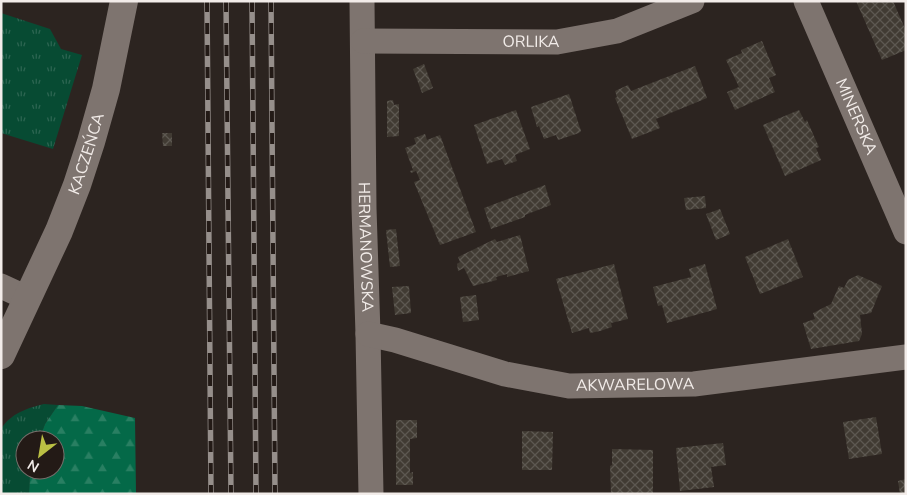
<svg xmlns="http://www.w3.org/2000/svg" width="907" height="495" viewBox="0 0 907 495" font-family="'Nunito Sans',sans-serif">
	<defs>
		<pattern id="grass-tufts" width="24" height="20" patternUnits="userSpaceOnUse" patternTransform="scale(1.25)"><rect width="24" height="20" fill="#074b33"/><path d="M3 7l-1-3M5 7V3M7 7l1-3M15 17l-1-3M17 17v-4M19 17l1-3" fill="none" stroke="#2c6551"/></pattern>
		<pattern id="forest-firs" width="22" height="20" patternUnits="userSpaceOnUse" patternTransform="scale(1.25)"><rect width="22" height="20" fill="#046948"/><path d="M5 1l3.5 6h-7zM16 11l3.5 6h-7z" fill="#297f62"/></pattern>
		<pattern id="building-cross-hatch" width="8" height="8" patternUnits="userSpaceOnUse" patternTransform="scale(1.25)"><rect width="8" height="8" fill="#413b33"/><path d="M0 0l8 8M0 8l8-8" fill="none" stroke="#5d5851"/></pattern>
	</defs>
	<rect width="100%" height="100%" fill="#2c2420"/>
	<g fill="url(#grass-tufts)">
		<path d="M1,13L50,29L61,49L82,55L53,149L1,133Z"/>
		<path d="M44,404L58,405L45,424L39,440H25V470H30L29,494H1V429C11,413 28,408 44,404Z"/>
	</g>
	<path fill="url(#forest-firs)" d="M58,405L82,406L135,418L136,494H29L30,470H55V440H39L45,424Z"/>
	<g fill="url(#building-cross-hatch)">
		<path d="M856,1H893L906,31V50L882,60Z"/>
		<path d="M762,41L776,75L769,78L775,92L735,110L727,92L739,87L726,60L742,53L741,50Z"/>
		<path d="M424,64L433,88L422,93L413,69Z"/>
		<path d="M695,66L707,98L656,119L660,128L632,139L615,98L617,97L615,91L628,85L631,91Z"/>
		<path d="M569,94L581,131L579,133L558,140L556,135L544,139L539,126L537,127L531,107Z"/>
		<path d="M393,100L394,105L399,104V136L387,137V101Z"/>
		<path d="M516,110L530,149L515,155L517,161L505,165L502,159L487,164L474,125Z"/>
		<path d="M799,110L805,122L807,120L813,134L819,147L816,148L821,160L785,176L763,125Z"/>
		<path d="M162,133H172V146H163Z"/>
		<path d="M425,134L427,140L440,135L476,232L440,245L414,182L420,180L416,171L411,173L410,171L413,170L405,148L416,144L414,138Z"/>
		<path d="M545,185L551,205L525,215V217L491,229L484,208Z"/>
		<path d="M705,196L706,208L686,210L684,198Z"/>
		<path d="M720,209L730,234L716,240L706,214Z"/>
		<path d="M396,229L400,266L390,267L386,230Z"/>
		<path d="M520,235L529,271L507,277V274L496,277L497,280L473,286L464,268L458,271L457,264L460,262L458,257L495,239L497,242Z"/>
		<path d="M788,239L803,277L760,294L745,257Z"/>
		<path d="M614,264L628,319L611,323L612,327L600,331L590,333L589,328L572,333L556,279Z"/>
		<path d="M705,264L717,309L667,323L662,305L658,306L653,287L691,277L689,269Z"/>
		<path d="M858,275L882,286L871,313L860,315L862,334L859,341L811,349L803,323L815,319L813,313L831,304L839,286L844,288L848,280Z"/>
		<path d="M409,286L411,313L395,315L392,287Z"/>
		<path d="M476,295L479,320L463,322L460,297Z"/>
		<path d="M876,417L882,454L849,459L843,422Z"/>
		<path d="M396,420H417V438L410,439V473L413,472V485H396Z"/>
		<path d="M522,431L553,432L552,470H522Z"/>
		<path d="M723,443L726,465L711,467L714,487L680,491L676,448Z"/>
		<path d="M612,449L653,450V494H611L610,466L612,465Z"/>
		<path d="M906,479V494H900L898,481Z"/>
	</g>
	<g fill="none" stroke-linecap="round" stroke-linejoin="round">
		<g stroke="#7e746f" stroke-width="25">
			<path id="s1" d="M362,1L364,208L368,334L371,494"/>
			<path id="s2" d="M806,1L906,232"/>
			<path id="s3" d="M363,41L557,42L617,31L692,1"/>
			<path d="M1,286L27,298"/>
			<path id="s4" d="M368,334L395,340L505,374L569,386L694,384L906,357"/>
		</g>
		<path stroke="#7e746f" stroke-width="28" id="s5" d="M1,355L59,231L77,185L91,142L106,89L124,1"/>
		<defs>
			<g id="rail">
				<path d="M207,1L211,494"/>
				<path d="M226,1L231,494"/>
				<path d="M252,1L256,494"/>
				<path d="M271,1L275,494"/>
			</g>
		</defs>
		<use href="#rail" stroke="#968f8b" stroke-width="5.5"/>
		<use href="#rail" stroke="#231a16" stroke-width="4" stroke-dasharray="11" stroke-linecap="butt"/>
	</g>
	<g text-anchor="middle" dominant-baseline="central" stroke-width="4.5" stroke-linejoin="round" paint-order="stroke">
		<g font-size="16" fill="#f2ece9" stroke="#231a16">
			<text stroke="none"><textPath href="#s3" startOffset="168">ORLIKA</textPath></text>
			<text stroke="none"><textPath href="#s2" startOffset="126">MINERSKA</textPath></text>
			<text stroke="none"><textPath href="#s5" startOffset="219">KACZEŃCA</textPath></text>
			<text stroke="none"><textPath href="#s1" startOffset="246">HERMANOWSKA</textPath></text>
			<text stroke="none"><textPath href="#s4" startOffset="274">AKWARELOWA</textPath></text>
		</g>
	</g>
	<rect width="907" height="495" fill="none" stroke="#f2ece9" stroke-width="5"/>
	<g transform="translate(40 455) rotate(211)"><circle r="24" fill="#231a16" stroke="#766e6a"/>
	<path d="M0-4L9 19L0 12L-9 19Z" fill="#bbc044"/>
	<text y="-8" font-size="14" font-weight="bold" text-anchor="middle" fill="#f2ece9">N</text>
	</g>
</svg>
